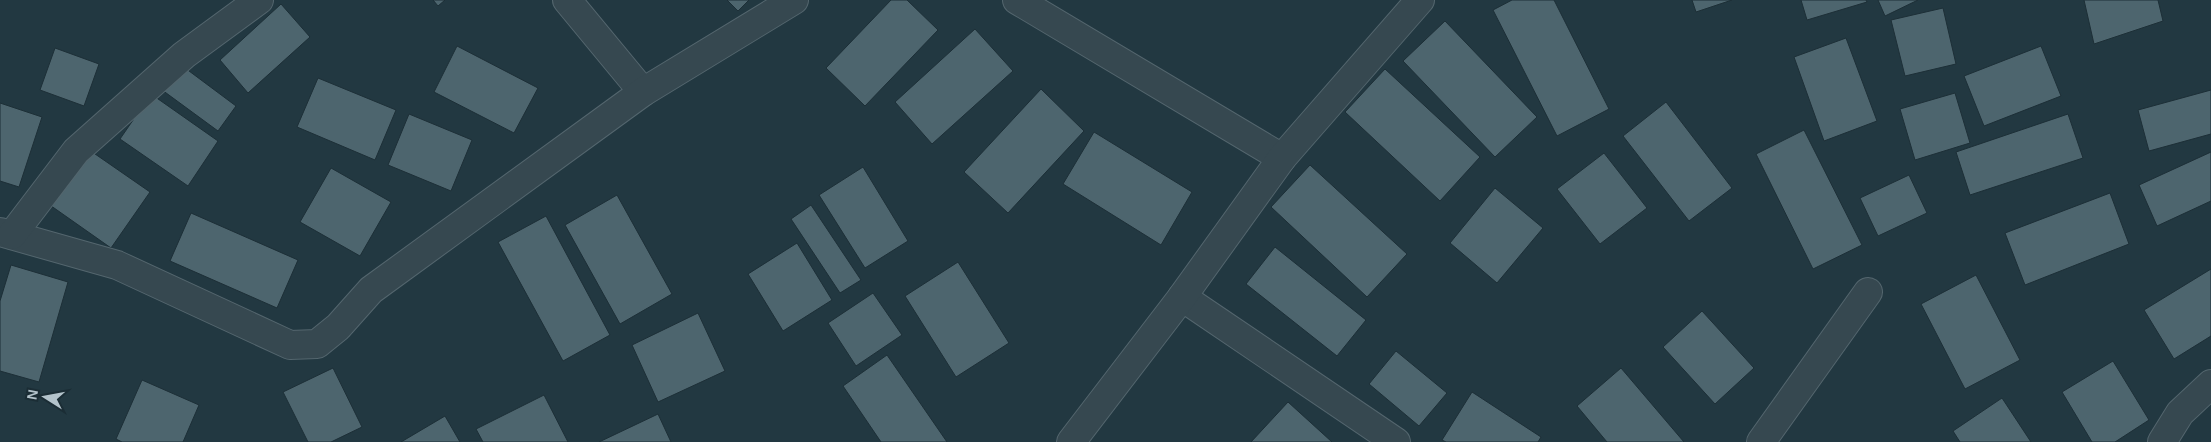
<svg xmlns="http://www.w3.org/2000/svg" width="2211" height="442" viewBox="0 0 2211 442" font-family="Helvetica,sans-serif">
	<rect width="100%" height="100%" fill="#223841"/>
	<g fill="#4d656e" stroke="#1d2f37">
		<path d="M433,0H445L438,6Z"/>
		<path d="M727,0H749L738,11Z"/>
		<path d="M891,0H907L938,30L865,106L826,68Z"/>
		<path d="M1512,0H1554L1609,109L1557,136L1493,10Z"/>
		<path d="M1692,0H1732L1696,12Z"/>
		<path d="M1801,0H1866L1867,2L1807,20Z"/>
		<path d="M1878,0H1918L1885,16Z"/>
		<path d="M2084,0H2158L2163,21L2094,44Z"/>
		<path d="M281,4L310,37L248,93L220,60Z"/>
		<path d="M1943,8L1956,64L1905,76L1891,20Z"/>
		<path d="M1445,21L1537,117L1495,157L1403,61Z"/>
		<path d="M975,29L1013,71L932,144L895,102Z"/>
		<path d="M1846,38L1877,121L1824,141L1794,57Z"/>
		<path d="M457,46L538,88L514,133L434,92Z"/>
		<path d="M2041,46L2061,96L1984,126L1964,76Z"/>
		<path d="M55,48L99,64L84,106L40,90Z"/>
		<path d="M177,62L236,106L218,131L158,87Z"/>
		<path d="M1385,69L1480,157L1440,201L1345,112Z"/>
		<path d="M318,78L396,110L375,160L297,127Z"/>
		<path d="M1041,89L1084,131L1008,213L964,172Z"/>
		<path d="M2211,90V134L2149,151L2138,110Z"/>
		<path d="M1955,93L1970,143L1915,160L1900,109Z"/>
		<path d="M151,94L218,141L188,186L120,139Z"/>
		<path d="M1666,102L1732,188L1689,221L1623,136Z"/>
		<path d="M0,103L42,117L19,187L0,181Z"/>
		<path d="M409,114L472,140L451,191L388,165Z"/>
		<path d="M2068,114L2083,158L1970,195L1956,152Z"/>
		<path d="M1804,130L1862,245L1813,269L1756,154Z"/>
		<path d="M1094,132L1192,192L1161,245L1063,184Z"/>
		<path d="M85,147L150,192L111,248L47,203Z"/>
		<path d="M2211,152V201L2157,226L2139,185Z"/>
		<path d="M1604,153L1647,208L1600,244L1557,189Z"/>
		<path d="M1310,165L1407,254L1367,297L1271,207Z"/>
		<path d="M863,167L908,241L865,268L819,195Z"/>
		<path d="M331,168L391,202L360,256L300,222Z"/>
		<path d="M1909,175L1927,213L1878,236L1860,198Z"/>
		<path d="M1495,188L1543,228L1497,283L1450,243Z"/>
		<path d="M2110,193L2129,244L2025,285L2005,233Z"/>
		<path d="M617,195L672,294L620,324L565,225Z"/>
		<path d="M811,205L861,280L840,293L791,219Z"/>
		<path d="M191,213L298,260L277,308L170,261Z"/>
		<path d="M546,216L610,335L563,361L498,242Z"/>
		<path d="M797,243L832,300L783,331L748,274Z"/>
		<path d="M1275,247L1366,320L1337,356L1246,284Z"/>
		<path d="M958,262L1009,343L956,377L905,296Z"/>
		<path d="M11,265L68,282L39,382L0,371V301Z"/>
		<path d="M2211,269V336L2174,359L2144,310Z"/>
		<path d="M1976,275L2020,360L1965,389L1921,304Z"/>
		<path d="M873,293L902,335L856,366L828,323Z"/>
		<path d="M1702,311L1754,368L1715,404L1663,347Z"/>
		<path d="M698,313L725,371L658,402L632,345Z"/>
		<path d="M1396,351L1447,393L1419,426L1369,384Z"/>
		<path d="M887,355L947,442H881L843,386Z"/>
		<path d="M2113,361L2149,420L2115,442H2092L2062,392Z"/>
		<path d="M333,368L362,427L331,442H308L283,392Z"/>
		<path d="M1621,368L1684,442H1607L1577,406Z"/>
		<path d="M142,380L199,405L183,442H122L116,439Z"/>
		<path d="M1472,392L1541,437L1538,442H1446L1442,440Z"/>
		<path d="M544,395L568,442H483L476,429Z"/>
		<path d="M2002,398L2031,442H1960L1953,431Z"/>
		<path d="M1288,402L1332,442H1251Z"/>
		<path d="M658,414L671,442H599Z"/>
		<path d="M445,416L460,442H401Z"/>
	</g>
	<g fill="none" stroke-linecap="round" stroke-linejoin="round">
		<defs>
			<g id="minor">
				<path d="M567,0L643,92"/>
				<path d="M1017,0L1282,158"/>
				<path d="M0,232L117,265L290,345L317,344L338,327L371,290L643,92L794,0"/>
				<path d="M12,235L76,151L184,55L259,0"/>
				<path d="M1182,297L1396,442"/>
				<path d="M1071,442L1182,297L1282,158L1420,0"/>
				<path d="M1761,442L1868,292"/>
				<path d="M2162,442L2180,413L2211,384"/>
			</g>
		</defs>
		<use href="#minor" stroke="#54666e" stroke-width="30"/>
		<use href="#minor" stroke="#364850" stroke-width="28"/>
	</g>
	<g transform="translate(45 397) rotate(281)" stroke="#1b2d35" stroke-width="4" paint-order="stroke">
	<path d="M0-4L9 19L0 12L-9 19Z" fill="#b3c3cb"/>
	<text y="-8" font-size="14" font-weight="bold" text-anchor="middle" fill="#b3c3cb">N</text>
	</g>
</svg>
